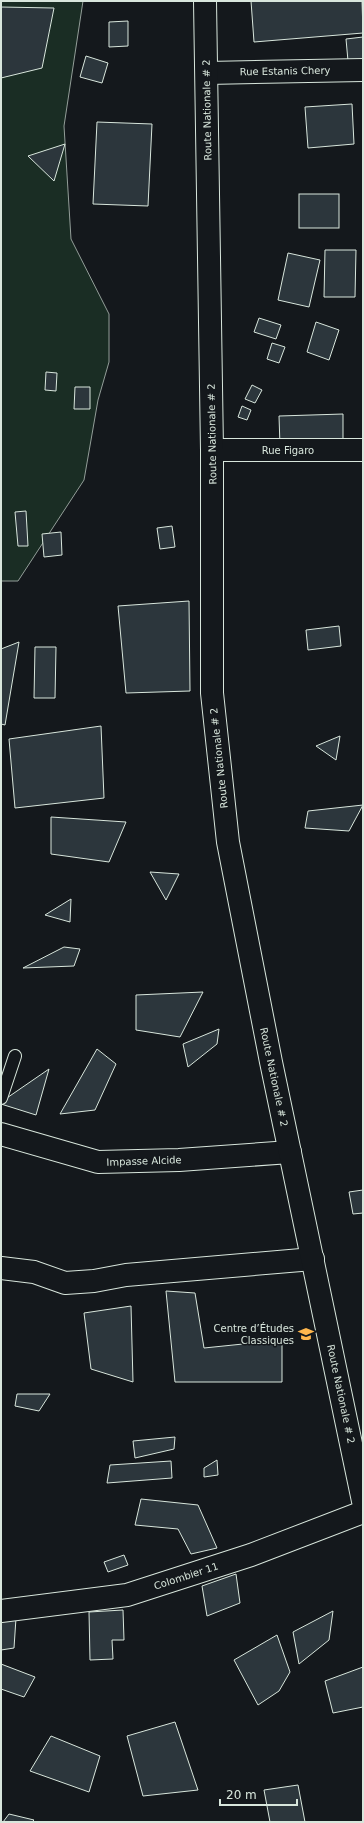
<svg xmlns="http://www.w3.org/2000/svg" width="364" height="1823" viewBox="0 0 364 1823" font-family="'DejaVu Sans',sans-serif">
	<rect width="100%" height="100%" fill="#14181c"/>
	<path fill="#1a2d24" stroke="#939e99" d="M1,1H83L64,126L71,239L109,314V362L98,400L84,480L18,581H1Z"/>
	<g fill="#2c363c" stroke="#d8e6dc">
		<path d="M251,1H362L363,33L254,42Z"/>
		<path d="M1,7L54,8L42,68L1,78Z"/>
		<path d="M128,21V46L109,47V22Z"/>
		<path d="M363,37V60L348,61L346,39Z"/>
		<path d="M86,56L108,63L102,83L80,77Z"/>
		<path d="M352,104L354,144L308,148L305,107Z"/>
		<path d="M97,122L152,124L148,206L93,204Z"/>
		<path d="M65,144L54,181L28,156Z"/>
		<rect x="299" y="194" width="40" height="34"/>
		<path d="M325,250H356L355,297H324Z"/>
		<path d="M288,253L320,260L309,307L278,300Z"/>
		<path d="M259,318L281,325L276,339L254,332Z"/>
		<path d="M316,322L339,330L329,360L307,352Z"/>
		<path d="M272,343L285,347L279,363L267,359Z"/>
		<path d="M46,372L57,373L56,391L45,390Z"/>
		<path d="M252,385L262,390L255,403L245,399Z"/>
		<path d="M75,387H90V409H74Z"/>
		<path d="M242,406L251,410L247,420L238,417Z"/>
		<path d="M343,414V444L280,446L279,416Z"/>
		<path d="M26,511L28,546H18L15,512Z"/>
		<path d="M172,526L175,547L160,549L157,528Z"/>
		<path d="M61,532L62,555L44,557L42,534Z"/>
		<path d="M189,601L190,691L126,693L118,606Z"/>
		<path d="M339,626L341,646L308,650L306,630Z"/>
		<path d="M19,642L5,725L1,724V649Z"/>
		<path d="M35,647H56L55,698H34Z"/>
		<path d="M101,726L104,798L15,808L9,739Z"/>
		<path d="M340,736L336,760L316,746Z"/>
		<path d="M363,805L349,831L305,828L308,811Z"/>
		<path d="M51,817L126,822L109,862L51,854Z"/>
		<path d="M150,872L179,874L166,900Z"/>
		<path d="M71,899L70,922L45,915Z"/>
		<path d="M64,947L80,949L74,966L23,968Z"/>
		<path d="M203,992L180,1037L136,1030V995Z"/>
		<path d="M219,1029L217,1044L188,1067L183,1044Z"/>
		<path d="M97,1049L116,1064L95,1110L60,1114Z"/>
		<path d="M49,1069L36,1115L1,1104V1102Z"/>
		<path d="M363,1190V1213L353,1214L349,1192Z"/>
		<path d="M166,1291L195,1293L204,1348L282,1340V1382H175Z"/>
		<path d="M131,1306L133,1382L91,1369L84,1313Z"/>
		<path d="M17,1394H50L39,1411L15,1406Z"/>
		<path d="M175,1437L174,1449L135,1458L133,1441Z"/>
		<path d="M217,1460L218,1475L204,1477V1468Z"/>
		<path d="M171,1461L172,1478L107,1483L110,1465Z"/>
		<path d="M141,1499L198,1505L217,1548L191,1554L178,1529L135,1525Z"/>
		<path d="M124,1555L128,1565L108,1572L104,1562Z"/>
		<path d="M236,1574L240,1603L207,1616L202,1586Z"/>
		<path d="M123,1610L124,1640H112L113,1659L90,1660L89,1612Z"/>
		<path d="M333,1611L329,1640L299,1664L293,1632Z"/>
		<path d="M1,1617L16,1618L14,1648L1,1650Z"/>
		<path d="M277,1635L290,1672L279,1691L258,1705L234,1660Z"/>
		<path d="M1,1664L35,1677L24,1697L1,1689Z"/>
		<path d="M363,1667V1707L333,1713L325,1681Z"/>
		<path d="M175,1722L198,1790L143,1796L127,1736Z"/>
		<path d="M51,1736L100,1756L89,1792L30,1771Z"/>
		<path d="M298,1785L305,1822H270L264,1790Z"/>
		<path d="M9,1814L34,1820L32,1822H3Z"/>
	</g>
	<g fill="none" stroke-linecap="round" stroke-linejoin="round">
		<defs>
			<path id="service" d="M1,1098L15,1056"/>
			<g id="minor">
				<path d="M207,73L363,70"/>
				<path d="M212,450H363"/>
				<path d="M1,1134L98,1162L179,1160L290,1152"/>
				<path d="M1,1268L34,1272L65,1283L94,1281L126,1275L313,1259"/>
				<path d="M1,1611L127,1595L251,1555L363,1512"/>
			</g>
			<path id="primary" d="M205,1L212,450V693L228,842L271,1062L363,1501"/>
		</defs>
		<use href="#service" stroke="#d8e6dc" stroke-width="14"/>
		<use href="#minor" stroke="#d8e6dc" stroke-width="24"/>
		<use href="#primary" stroke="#d8e6dc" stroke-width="24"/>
		<use href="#service" stroke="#14181c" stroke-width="12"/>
		<use href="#minor" stroke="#14181c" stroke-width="22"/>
		<use href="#primary" stroke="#14181c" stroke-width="22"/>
	</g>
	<defs>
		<symbol id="school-bare" viewBox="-9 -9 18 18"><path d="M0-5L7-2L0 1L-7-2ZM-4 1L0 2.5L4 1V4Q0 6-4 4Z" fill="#ffb74d" stroke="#14181c" stroke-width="2.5" paint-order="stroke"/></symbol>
	</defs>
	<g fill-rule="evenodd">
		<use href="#school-bare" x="295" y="1323" width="22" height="22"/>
	</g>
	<g text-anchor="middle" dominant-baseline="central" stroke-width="3" stroke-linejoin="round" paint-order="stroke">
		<g font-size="10" fill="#d8e6dc" stroke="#14181c">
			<text transform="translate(285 71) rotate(-1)">Rue Estanis Chery</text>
			<text transform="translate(207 110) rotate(-91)">Route Nationale # 2</text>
			<text transform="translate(212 434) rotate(-91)">Route Nationale # 2</text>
			<text x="288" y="450">Rue Figaro</text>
			<text transform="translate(219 758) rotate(-96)">Route Nationale # 2</text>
			<text transform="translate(274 1077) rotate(78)">Route Nationale # 2</text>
			<text transform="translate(144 1161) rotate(-2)">Impasse Alcide</text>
			<text transform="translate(341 1394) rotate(78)">Route Nationale # 2</text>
			<text transform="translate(186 1576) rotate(-18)">Colombier 11</text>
		</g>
		<g font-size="10" fill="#d8e6dc" stroke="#14181c" text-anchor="end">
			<text x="294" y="1328">Centre d’Études<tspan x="294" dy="12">Classiques</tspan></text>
		</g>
	</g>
	<rect width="364" height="1823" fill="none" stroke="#d8e6dc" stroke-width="4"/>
	<path d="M220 1799v6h77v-6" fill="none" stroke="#d8e6dc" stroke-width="2"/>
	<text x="226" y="1799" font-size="12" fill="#d8e6dc" stroke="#14181c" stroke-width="3" paint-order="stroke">20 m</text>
</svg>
